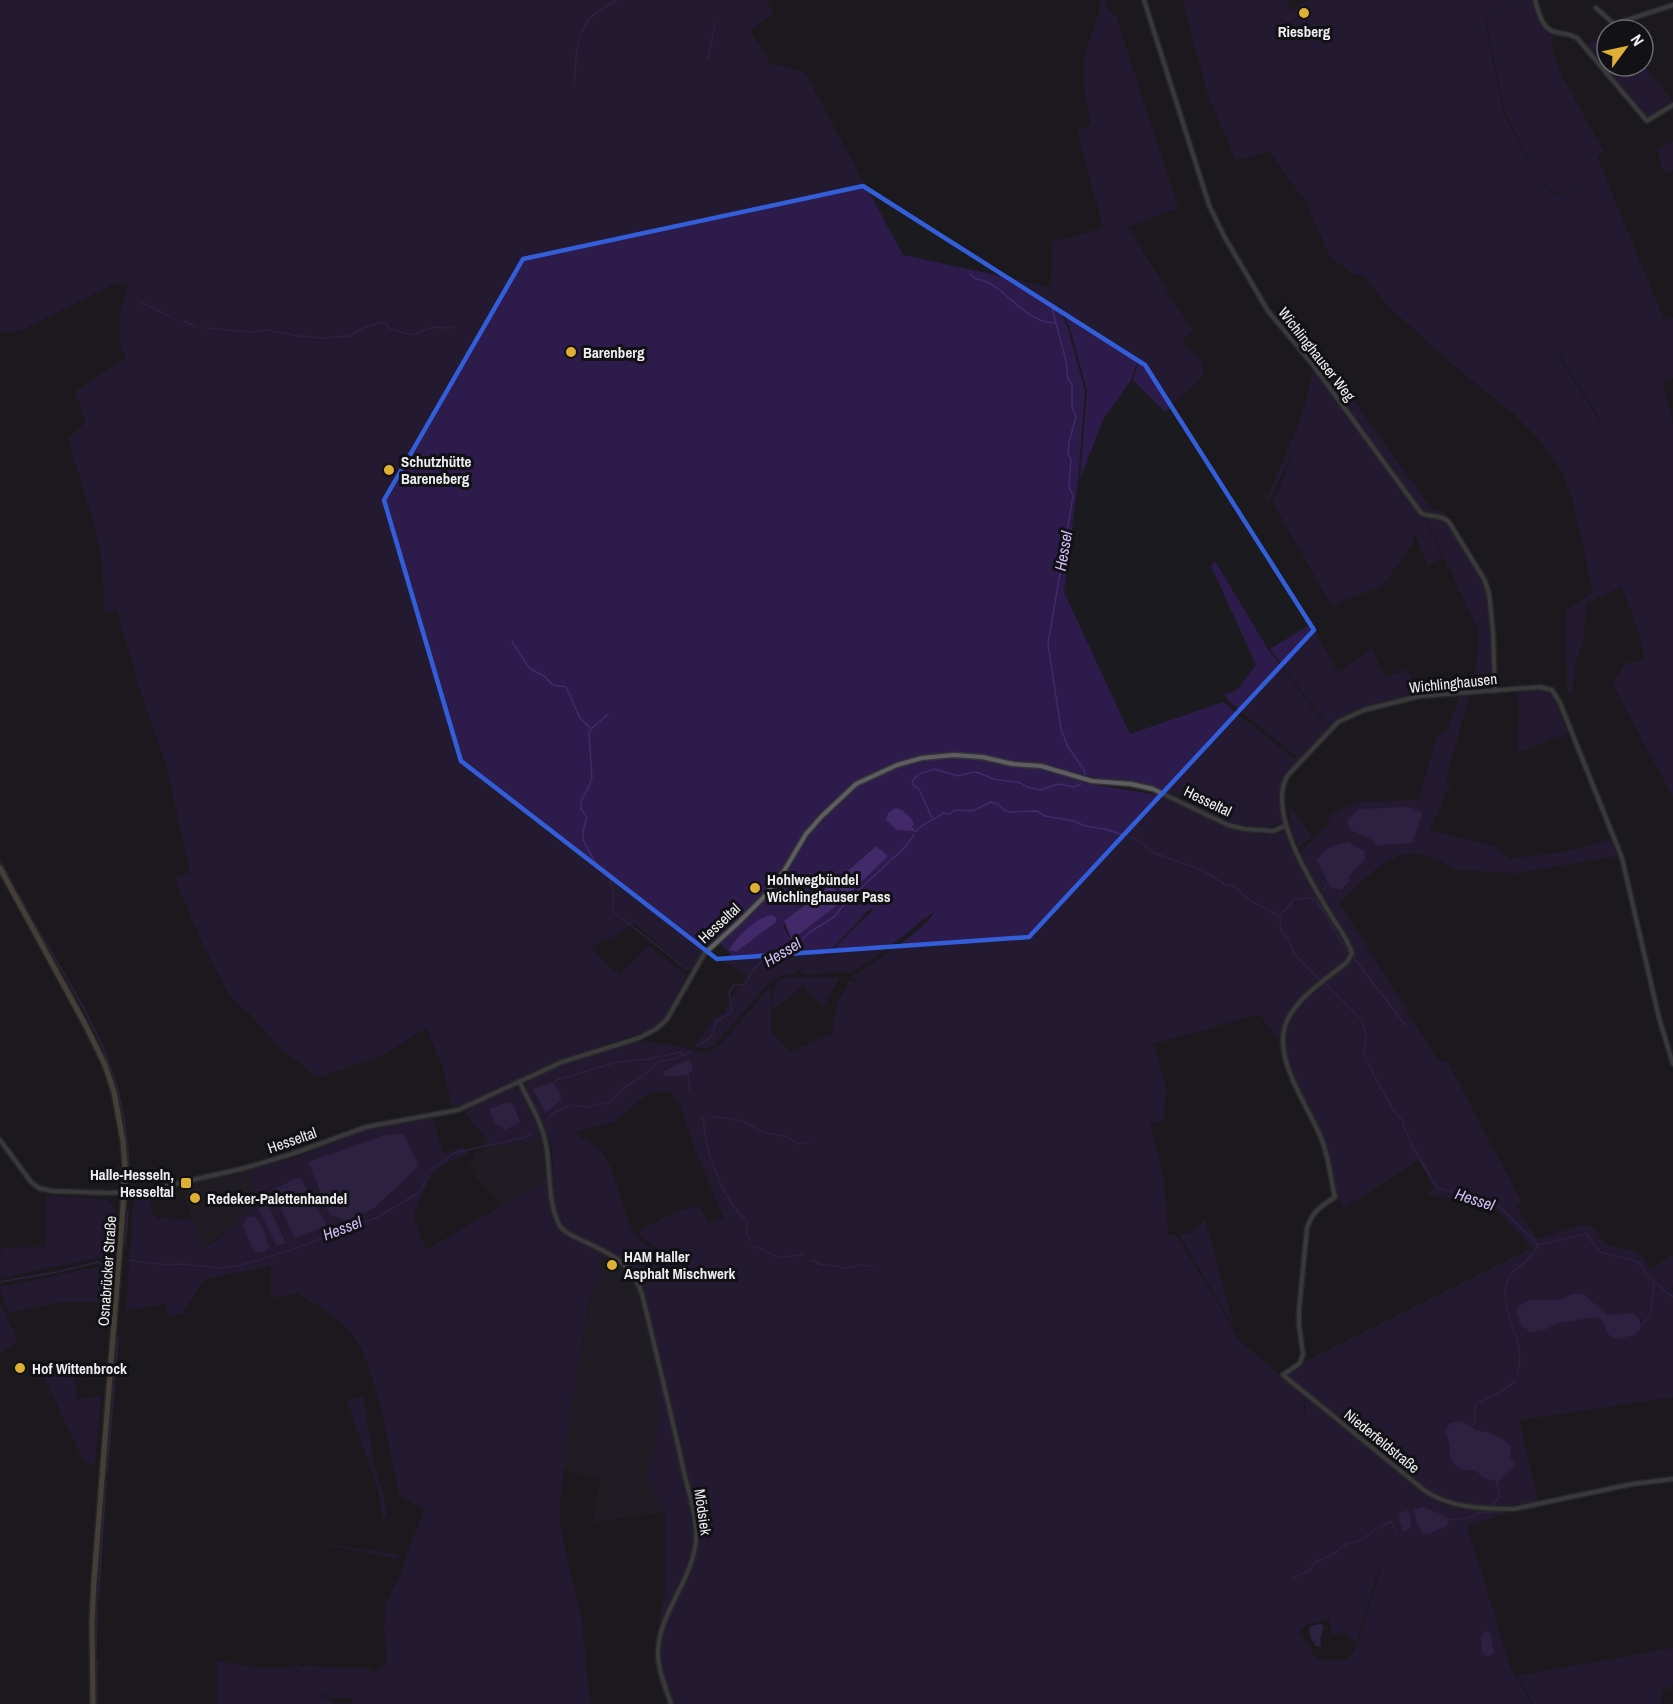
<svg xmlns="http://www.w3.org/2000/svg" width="1673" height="1704" viewBox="0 0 1673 1704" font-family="'Archivo Narrow',sans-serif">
	<rect width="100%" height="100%" fill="#1b1a1e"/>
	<g fill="#24222b">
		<path d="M542,1138L546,1180L503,1206L478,1180L469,1164L475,1160L473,1154L487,1148L483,1141L488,1140L494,1147Z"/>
		<path d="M250,1170L253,1185L252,1198L243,1213L234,1225L202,1248L193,1220H191L183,1186Z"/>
		<path d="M601,1252L620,1262L630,1274L637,1289L659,1372L654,1373L660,1412L654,1452L647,1478L666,1512L593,1522L600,1479L564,1469L568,1430L591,1295L604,1275L597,1266Z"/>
	</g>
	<g fill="#2d1b4b" fill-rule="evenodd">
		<path d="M0,0H766L774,13L750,31L770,63L805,73L903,255L1051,287L1052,242L1103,228L1078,131L1091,124C1087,101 1080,77 1085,54C1090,35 1099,20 1101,0H1105L1109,11L1116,16L1178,208L1128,227L1169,294L1143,295H1170L1192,329L1182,343L1201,360L1203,375L1165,412L1133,380L1144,342L1131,380L1103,420L1080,480L1087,390L1069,325L1051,289L1067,326L1085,390L1078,481L1064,592L1130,734L1223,702L1293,758H1298L1231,703L1224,694L1236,691L1256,665L1211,566L1215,561L1268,649L1323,723L1324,721L1270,649L1311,624L1344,683L1339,672L1372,649L1386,678L1407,669L1418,694L1374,704L1336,721L1283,779L1280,792L1282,823C1235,840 1194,797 1152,785C1128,779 1102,780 1078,774L1069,777L1091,784L1158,795L1233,830L1262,835L1286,833L1309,885L1348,952L1346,959L1326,978L1328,980L1353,959V953L1299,853L1330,823L1327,816L1357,802L1429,799L1419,798L1438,734L1447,730L1461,695H1469L1445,784L1451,783L1429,831L1494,846L1509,859L1563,852L1612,839L1618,856L1517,873L1458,870L1437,859L1414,853L1402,854L1379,866L1339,902L1439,1062L1447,1061L1522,1203L1515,1204L1537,1239L1579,1226L1594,1227L1605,1244L1638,1252L1650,1269L1673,1255V1287L1670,1289L1673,1292V1397L1519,1420L1538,1499L1537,1502C1504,1507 1469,1507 1437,1497L1290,1379V1372L1302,1363L1532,1248L1493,1206L1427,1194L1435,1188L1418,1160L1344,1208C1333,1189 1333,1166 1326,1145C1316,1115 1285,1076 1284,1046C1284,1038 1288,1030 1289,1023L1285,1022L1280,1037L1278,1038L1259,1014L1153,1044L1166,1087L1164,1120L1150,1124L1164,1181L1168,1235H1176L1222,1310L1238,1339L1303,1396L1307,1434L1305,1398L1423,1493L1445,1505L1491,1511H1504L1503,1514L1467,1526L1510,1666L1532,1704H667L658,1680L654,1660L656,1640L666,1589V1512L646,1478L654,1452L660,1412L654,1373L662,1370C655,1340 648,1284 627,1262L566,1228C546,1205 558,1168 550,1141C544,1124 534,1107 526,1090V1081L562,1064L637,1041L671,1045L706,1053L712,1051L725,1040L769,988L771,991V1032L789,1052L832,1034L837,1004L850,980L855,983L857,981L853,977L854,975C876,961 924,931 936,910L873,959L851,972L800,974L802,970L831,952L874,909H870L831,950L820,958L792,974L780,976L770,982L713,1046L705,1049L695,1046L714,1018L724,1013L728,1003L748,975L723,962L731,954L719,943L725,938L721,935L706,947L690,970L634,923L616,936L591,946L607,965L620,974L648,946L686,975L666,1015L651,1029L560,1060L459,1106H452L442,1064L426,1028L383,1055L322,1076H316L279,1047L253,1017L230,996L205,948L174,878L190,872L167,768L141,692L117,610L105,613L102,560L93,520L68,439L86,422L75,392L126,358C113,325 122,315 128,284L123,283L114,284L20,331C13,330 6,334 0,332ZM1341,843L1365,859L1348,877L1334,847ZM875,846H878L837,887L836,881ZM829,886L793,938H790L783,925L800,907ZM554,1083L560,1103L546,1111L533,1089ZM672,1092L679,1103L697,1154L724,1218L709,1224L699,1206C678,1209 657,1222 638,1230L643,1238L660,1251C609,1240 631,1150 579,1138L577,1132C589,1125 601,1128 613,1122C628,1114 636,1098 652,1093C658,1092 665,1092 672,1092ZM1382,1565L1358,1643L1352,1655L1347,1660H1317L1299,1632L1305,1625L1329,1619L1332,1635L1345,1632L1356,1642L1377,1574Z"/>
		<path d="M1183,0H1287L1290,11L1310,0H1521L1484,20L1504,114L1541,185L1558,195L1591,182L1559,193L1541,184L1505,112L1486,20L1523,0H1533L1538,21L1553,36L1552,50L1563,78L1604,152L1597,157L1664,320L1673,318V377L1663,381L1673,426V798L1613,684L1626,663L1644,660C1642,635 1631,610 1621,587L1586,603L1584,636L1574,667L1573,693L1567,692L1566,610L1593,592L1572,496L1562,473L1550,453L1537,437L1515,415L1452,364L1387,305L1365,277L1351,272L1330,257L1306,202L1269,151L1236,160L1208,95ZM1566,353L1560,356L1595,410L1606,436L1594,412L1558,356Z"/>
		<path d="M1607,31V66H1643V63L1673,103L1651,117L1645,116L1586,46Z"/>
		<path d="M1673,141V170L1664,173L1657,150Z"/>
		<path d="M1319,352L1433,511L1443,510C1454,534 1470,555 1482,578C1496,606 1493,658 1493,688L1475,689L1479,631L1422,511L1310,358Z"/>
		<path d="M1313,367L1423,516L1443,558L1428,565L1415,534L1412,544L1383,585L1334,605L1331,604L1273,503L1298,442L1268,503L1265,499L1269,493C1287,452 1307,412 1313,367Z"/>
		<path d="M1517,690L1544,691L1552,695L1568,733L1518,752L1519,712Z"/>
		<path d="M1289,806L1303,823L1311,837L1299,847L1291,828Z"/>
		<path d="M796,977H840L823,1007L803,985L773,1010L772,1003L776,983L781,979Z"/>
		<path d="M512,1088L520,1091L523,1096L542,1138L493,1147L465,1113L469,1107ZM514,1105L520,1118L511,1127L495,1123L489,1110L491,1108Z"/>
		<path d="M433,1118L443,1154L464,1147L468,1156C456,1156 444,1163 435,1172C429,1177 414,1210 413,1219L416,1224L426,1250L546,1180L550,1209L561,1232L601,1252L597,1266L604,1274L590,1295L568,1430L559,1513L561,1530L582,1623L590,1704H353L352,1697C346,1697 339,1699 333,1698C315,1696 307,1673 292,1666L371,1669L372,1672L379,1670L386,1664L387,1657L384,1629L386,1603L401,1574L407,1552L425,1509L400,1496C390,1455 376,1359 349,1330C335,1314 315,1304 297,1293L271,1298V1266L204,1279L183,1313L169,1316L165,1304L126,1310L134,1199L150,1194L152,1213L157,1218L193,1220L203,1248C220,1241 245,1216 252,1198C255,1189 252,1179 250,1170L295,1158L366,1130ZM403,1133L308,1162L382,1136ZM267,1204L286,1242L259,1209Z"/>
		<path d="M46,1195L108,1200L118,1215L115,1254L0,1278V1254L2,1248L46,1247Z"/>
		<path d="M1205,1220L1234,1327L1179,1234L1192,1233Z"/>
		<path d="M114,1264L110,1302H64L9,1312L0,1290V1287Z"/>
		<path d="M0,1303L18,1342L0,1353Z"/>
		<path d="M50,1364C55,1371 57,1371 65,1370L75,1378L77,1399L101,1396L95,1464H89L82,1458L40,1367Z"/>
		<path d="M363,1396L374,1464L384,1495L387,1517H383L377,1487L347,1400Z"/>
		<path d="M312,1542L397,1554L400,1559Z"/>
		<path d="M1673,1648V1681L1671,1690L1662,1688L1661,1704H1534L1517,1676Z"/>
		<path d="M217,1661L265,1669L292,1668L301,1674L321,1695L336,1704H218Z"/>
	</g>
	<g fill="#422a6a">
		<path d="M1409,807L1423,813L1412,843L1377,845L1369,838L1351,830L1347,821L1359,809Z"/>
		<path d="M895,808C903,809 911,816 914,824L912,827L916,831L897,830L886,820L888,813Z"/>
		<path d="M1348,842L1364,851L1365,859L1348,877L1350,881L1340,890L1331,887L1316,860L1330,847Z"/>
		<path d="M876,846L887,855V857L849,894H844L836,885V881Z"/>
		<path d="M829,886H833L841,897L840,903L793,939L791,938L784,921Z"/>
		<path d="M772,915L777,919L776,922L736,952L729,950C738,935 756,918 772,915Z"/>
		<path d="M687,1060L691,1064L693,1069L687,1075L667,1076L662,1072Z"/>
		<path d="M552,1082L558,1089L562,1100L547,1112L544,1110L533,1089Z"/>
		<path d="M508,1102L514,1105L520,1122L505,1130L495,1123L489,1109Z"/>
		<path d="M403,1133L419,1166L373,1209L345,1221L330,1215L308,1162L382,1136Z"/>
		<path d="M300,1177L327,1226L295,1238L272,1190Z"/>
		<path d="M267,1203L286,1243L277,1246L258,1208Z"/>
		<path d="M248,1217H255L262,1226L269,1248L264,1252H254L243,1225Z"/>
		<path d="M1572,1294H1583L1608,1315L1633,1313L1640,1321V1329L1635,1335L1617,1339L1609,1335L1601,1319L1595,1317L1558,1323L1544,1330L1530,1332L1521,1325L1516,1312C1524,1294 1543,1302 1559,1300C1564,1300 1568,1296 1572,1294Z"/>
		<path d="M1460,1421L1476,1430L1491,1433L1508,1443L1511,1449L1510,1457L1515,1464L1513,1468L1498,1482L1484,1478L1476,1471L1465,1470L1454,1464L1450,1456V1445L1445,1431L1450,1423Z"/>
		<path d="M1423,1507L1446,1516L1448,1525L1427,1535L1422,1533L1416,1521L1414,1510Z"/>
		<path d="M1406,1510C1412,1515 1411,1520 1410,1528L1403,1532L1398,1515Z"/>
		<path d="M1321,1624L1324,1626L1320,1640L1321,1647L1316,1646L1311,1639L1309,1630L1311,1626Z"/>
		<path d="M1485,1631L1490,1633L1494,1653L1490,1656H1486L1482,1653L1481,1637Z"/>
	</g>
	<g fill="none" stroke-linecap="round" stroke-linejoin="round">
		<g stroke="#422a6a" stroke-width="1.5">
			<path d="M708,60L715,22"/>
			<path d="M574,85C576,62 575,33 592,16C599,10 609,5 617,0"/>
			<path d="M970,274L976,279C1004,282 1022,323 1056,323L1066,361L1068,379L1072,384V406L1076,417L1069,442L1068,454L1071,459L1069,487L1073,496L1048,644L1061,729L1068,747L1084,770L1085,774"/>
			<path d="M142,303L170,316"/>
			<path d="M1051,304L1056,323"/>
			<path d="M183,321L197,327"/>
			<path d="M206,328L252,332L266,330L299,336L322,338L350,336L365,327L385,322L389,328L411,335L434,327L447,328L453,327"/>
			<path d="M512,641L529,668L544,676L553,685L566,687L580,718L590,728"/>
			<path d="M608,714L591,729L589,733L592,779L581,802V809L587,817L583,831V840L596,864L605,870L609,878L614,895L612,907L615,913L687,969"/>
			<path d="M932,818L919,789L913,785L912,781L919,774L934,769L958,776L973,772L979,773L993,779L1021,783L1027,787L1040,790L1059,784L1074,787L1081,784"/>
			<path d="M915,832C924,821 937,820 943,813L949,814L955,810L973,811L991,802L998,804L1005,811L1010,812L1037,811L1045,816L1074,821L1085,826L1104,829L1136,839L1154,853L1202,870L1224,884L1236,887C1246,902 1266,907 1280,917L1281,931L1289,940L1294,954L1319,979"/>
			<path d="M0,860L11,881"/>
			<path d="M1323,891L1328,882"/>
			<path d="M18,893L30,916"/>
			<path d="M1280,916L1294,899L1315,898L1348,952"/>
			<path d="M35,924C60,968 93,1018 110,1066C123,1101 129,1141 129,1179"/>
			<path d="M1354,958L1406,1026"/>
			<path d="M1326,984L1362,1020L1366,1035L1364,1054L1379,1085L1396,1114L1403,1121C1403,1130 1410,1133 1410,1142L1437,1188L1497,1204L1538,1245L1586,1234L1600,1252L1635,1261L1642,1265L1646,1275L1673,1297"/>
			<path d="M697,1047L711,1037L717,1021L729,1014L732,1010L729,993L734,985H745L752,971L764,959L773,953L786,950L797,944L810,932L834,917L846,902L904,848L914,835"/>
			<path d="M688,1075L690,1091"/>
			<path d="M554,1083L557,1080L617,1062L650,1059L680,1052L682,1054"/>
			<path d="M702,1117C705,1125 704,1133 706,1141C713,1170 725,1201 747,1221V1234L750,1240"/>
			<path d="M711,1117C721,1116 739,1120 749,1124C753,1126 757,1130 761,1131C775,1136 787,1133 797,1144L808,1142"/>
			<path d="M547,1120L553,1113L572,1105L587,1107L610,1102L626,1086L643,1076L657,1062L674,1059L692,1051"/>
			<path d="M125,1244L128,1211"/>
			<path d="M755,1247C764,1248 770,1255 779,1257C787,1259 795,1253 804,1255"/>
			<path d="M128,1260L167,1265L181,1264L219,1268L238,1266L291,1250L378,1217L420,1192L427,1178L426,1174L454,1153L522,1138L532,1134"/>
			<path d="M812,1260L819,1264L846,1268L861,1265L874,1266"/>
			<path d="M0,1282L57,1272L98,1262L101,1264L115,1259"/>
			<path d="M1505,1295C1505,1263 1531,1268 1537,1246"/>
			<path d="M1506,1300C1507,1330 1527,1341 1517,1375"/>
			<path d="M1650,1315C1653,1304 1653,1292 1654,1282"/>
			<path d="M1641,1326L1648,1318"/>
			<path d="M1472,1426L1475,1421V1405C1487,1396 1507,1392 1515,1380"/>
			<path d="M107,1473L118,1338"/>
			<path d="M1446,1520L1468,1518L1481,1512L1492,1513L1493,1505L1500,1496L1497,1482"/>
			<path d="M1381,1527L1391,1521L1398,1534"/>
			<path d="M1293,1578L1309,1571L1316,1562L1335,1553L1346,1544L1359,1541L1377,1528"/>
			<path d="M98,1599L106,1482"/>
			<path d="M96,1651L97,1605"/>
			<path d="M97,1660V1704"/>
		</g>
		<defs>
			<g id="minor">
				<path d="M1144,0L1209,205L1224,236L1268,311L1313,365L1421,513C1431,518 1441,514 1449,522L1484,579L1489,593L1493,632L1495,691"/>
				<path d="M1535,0C1539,14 1542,31 1559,33C1567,34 1569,34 1577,38L1647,121L1673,105"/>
				<path d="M1596,8L1613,23H1618L1673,5"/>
				<path d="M1673,1064L1659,1018L1622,858L1560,703L1552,690L1540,687L1420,696L1364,710L1338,722L1288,775C1265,811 1313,885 1332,917C1339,928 1348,940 1352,953L1347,962C1328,978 1303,993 1290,1015C1266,1054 1310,1106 1323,1143C1329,1160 1331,1180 1335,1197C1321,1206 1312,1212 1307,1228L1299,1310V1325L1303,1354L1300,1363L1283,1375L1424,1490C1449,1508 1483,1509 1514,1509L1632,1484L1673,1479"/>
				<path d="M519,1081C529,1102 542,1122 546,1145C551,1170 547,1203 560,1226C564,1233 572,1235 579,1239C609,1253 631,1261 642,1294C656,1352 670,1409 683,1468C688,1491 697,1515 696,1539C694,1578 659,1613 658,1651C657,1668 666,1688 671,1704"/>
				<path d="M0,1140L31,1182L39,1188L52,1191L110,1193L149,1190L245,1168L292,1154L366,1127L458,1110L562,1062L639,1038L656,1029L667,1019L704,954L738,923L762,899L784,871L806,834L822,816L856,784L897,765L922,758L954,755L982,757L1013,764L1041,766L1092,781L1131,784L1153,789L1228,825L1244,829L1273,831L1285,826"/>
			</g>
			<path id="secondary" d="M0,868L86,1026L105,1065L114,1092L123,1141L125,1166L123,1207L94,1582L92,1621L93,1704"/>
		</defs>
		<use href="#minor" stroke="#343436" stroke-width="7"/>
		<use href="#secondary" stroke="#343436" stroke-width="8"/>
		<use href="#minor" stroke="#5e5d61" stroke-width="4"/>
		<use href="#secondary" stroke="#776c56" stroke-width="5"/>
	</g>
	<path d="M0 0H1673V1704H0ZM863,186L1145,365L1314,630L1029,937L717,959L461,761L384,500L523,259Z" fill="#1b1a1e" fill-opacity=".55" fill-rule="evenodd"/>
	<path fill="none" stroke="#325eda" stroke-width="4.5" stroke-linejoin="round" d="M863,186L1145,365L1314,630L1029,937L717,959L461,761L384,500L523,259Z"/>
	<g fill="#e0b034" stroke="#121115" stroke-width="2">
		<circle cx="1304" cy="13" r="6"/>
		<circle cx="571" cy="352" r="6"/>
		<circle cx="389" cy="470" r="6"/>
		<circle cx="755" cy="888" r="6"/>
		<rect x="180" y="1177" width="12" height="12" rx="3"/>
		<circle cx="195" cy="1198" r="6"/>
		<circle cx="612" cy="1265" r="6"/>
		<circle cx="20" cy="1368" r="6"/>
	</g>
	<g text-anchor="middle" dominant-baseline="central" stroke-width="6" stroke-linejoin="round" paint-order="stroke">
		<g font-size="15" font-weight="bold" fill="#eeeef0" stroke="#121115" text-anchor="start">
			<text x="1304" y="31" text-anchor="middle">Riesberg</text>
			<text x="583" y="352">Barenberg</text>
			<text x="401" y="461">Schutzhütte<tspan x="401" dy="17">Bareneberg</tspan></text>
			<text x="767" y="879">Hohlwegbündel<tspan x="767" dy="17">Wichlinghauser Pass</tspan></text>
			<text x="174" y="1174" text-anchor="end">Halle-Hesseln,<tspan x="174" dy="17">Hesseltal</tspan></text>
			<text x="207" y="1198">Redeker-Palettenhandel</text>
			<text x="624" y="1256">HAM Haller<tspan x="624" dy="17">Asphalt Mischwerk</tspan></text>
			<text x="32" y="1368">Hof Wittenbrock</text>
		</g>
		<g font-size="15" fill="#eeeef0" stroke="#121115">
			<text transform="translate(1317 354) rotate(52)">Wichlinghauser Weg</text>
			<text transform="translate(1453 683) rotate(-6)">Wichlinghausen</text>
			<text transform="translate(1208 801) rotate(26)">Hesseltal</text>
			<text transform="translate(719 923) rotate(-43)">Hesseltal</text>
			<text transform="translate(292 1140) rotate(-19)">Hesseltal</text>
			<text transform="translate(107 1271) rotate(-86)">Osnabrücker Straße</text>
			<text transform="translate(1382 1441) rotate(39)">Niederfeldstraße</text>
			<text transform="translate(703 1512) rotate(82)">Mödsiek</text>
		</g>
		<g font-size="16" font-style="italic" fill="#cfbef8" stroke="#121115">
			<text transform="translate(1063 551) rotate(-80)">Hessel</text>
			<text transform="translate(782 952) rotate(-31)">Hessel</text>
			<text transform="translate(1475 1199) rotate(18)">Hessel</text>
			<text transform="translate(342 1228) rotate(-21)">Hessel</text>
		</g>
	</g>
	<g transform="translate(1625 48) rotate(57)"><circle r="28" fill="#121115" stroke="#6a696d" stroke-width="1.5"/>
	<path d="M0-4.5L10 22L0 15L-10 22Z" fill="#e0b034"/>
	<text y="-9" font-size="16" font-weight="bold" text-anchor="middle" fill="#eeeef0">N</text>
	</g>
</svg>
